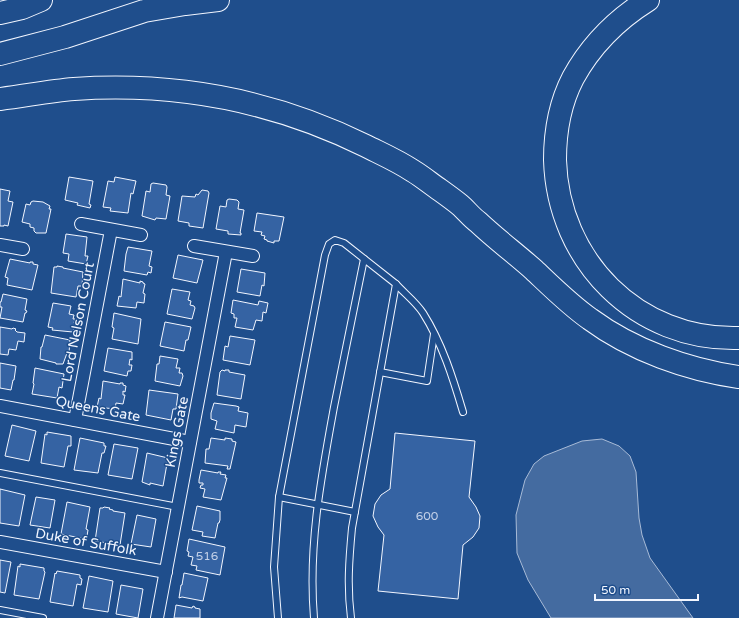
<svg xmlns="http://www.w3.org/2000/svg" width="739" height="618" viewBox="0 0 739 618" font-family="'Varela Round',sans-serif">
	<rect width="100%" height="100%" fill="#1f4e8c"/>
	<path fill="#446ba0" stroke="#a8bbd7" d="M602,439L619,446L630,456L636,472L639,518L642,535L650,558L693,618H551L528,580L517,553L516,515L525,480L534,464L544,456L582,441Z"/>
	<g fill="#3563a3" stroke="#f2f6ff">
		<path d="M69,177L93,181L89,204L91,205L90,208L77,205L78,203L65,200Z"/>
		<path d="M115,177L136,181L133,194L131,193L128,213L110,211L111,208L103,207L108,181L114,182Z"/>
		<path d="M153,183L166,185L167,187L166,195L170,196L166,219L156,218L155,220L142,216L146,191L150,192L151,184Z"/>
		<path d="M0,189L10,191L8,201L13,202L8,226L4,225V226H0Z"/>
		<path d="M202,190L208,191L209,193L203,228L189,226V223L178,221L182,196L195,197L196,194L198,195Z"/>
		<path d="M229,199L237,200L239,202L238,209L244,210L240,233H241V235L228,234V231L216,229L220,206L226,207L227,200Z"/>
		<path d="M33,201L43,202L50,206L49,209H51L46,233H36L34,231V228L30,227V224L22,222L26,204L30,205L31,202Z"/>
		<path d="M257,213L284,217L279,241H274V243L267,241V240L264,239L265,236L261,235L262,232L254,231Z"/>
		<path d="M66,234L87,237L85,256H88L86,264L68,261L69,254L63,253Z"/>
		<path d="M128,247L152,251L149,266L152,267L151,273L148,272L147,275L124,271L126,254Z"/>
		<path d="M178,255L203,260L197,283L173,278Z"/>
		<path d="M10,259L30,263V262H33V264L38,265L32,290L7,285L8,278L5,277Z"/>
		<path d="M57,266L63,267V268L83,272L82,286H78L76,297L51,293L54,267H57Z"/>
		<path d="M241,269L265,273L264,286L262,285L260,296L237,292Z"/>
		<path d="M123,279L140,283V281L143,282V283L145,284L143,293L145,294L144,303L137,302L136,308L117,306L119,296L121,297Z"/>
		<path d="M172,289L190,292L188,300L191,301L190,305L194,306L195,308L192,319L167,314Z"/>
		<path d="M3,294L27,299L25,310L27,311L26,313H25L23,322L0,318L2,307H0V302H1Z"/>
		<path d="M233,300L258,305L259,301L268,303L266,313L263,312L262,321L256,320L253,330L235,327L237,318H234V314L231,313Z"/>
		<path d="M53,303L71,306L69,314L74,315L73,319H75L74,323H76L73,332L52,330L53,328L48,327Z"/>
		<path d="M114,313L141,319L138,344L112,339L114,328L112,327Z"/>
		<path d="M165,322L191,327L188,340H186L184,351L160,346Z"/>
		<path d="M0,327L12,329L13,328L16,329L15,330L17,332L25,333L24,342L18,341L16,350L9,349L8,355L0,354Z"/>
		<path d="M45,335L70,340L69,353H67L63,364H56V363L40,359L41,347H42Z"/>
		<path d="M230,336L255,340L250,365L223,360L225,346L228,347Z"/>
		<path d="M108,348L132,352V360L130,359L129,365H132L131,371H128L127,376L104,371Z"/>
		<path d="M160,356L178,359L176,368H180L179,373H182L183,376L180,386L155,381L157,364H159Z"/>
		<path d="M0,363L16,366L14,380H13L11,390L0,388Z"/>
		<path d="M35,368L64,374L62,388L59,387L57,398L32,394L34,384L33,383Z"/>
		<path d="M222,370L225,371V370H229V372L245,375L241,399L217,395L220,372Z"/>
		<path d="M103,381L120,384V383H123V385L126,386L125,392L123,391V395H125L123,404L116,403L115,409L97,407L99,398L101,399Z"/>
		<path d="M149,390L178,394L176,409H173L171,420L146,415Z"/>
		<path d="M214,403L236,406L239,407L238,411L248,413L246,427L235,425L234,433L215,429L217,421L211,419V413Z"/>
		<path d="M12,425L36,431L29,461L5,456Z"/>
		<path d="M47,432L71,436V446H68L64,467L41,463L45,434L47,435Z"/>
		<path d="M395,433L475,441L469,497L476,507L480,516L479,528L473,537L463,545L458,599L378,591L384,535L378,527L373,516L375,504L381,495L390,489Z"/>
		<path d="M80,438L104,443V446H106L104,453H102L98,473L74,470Z"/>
		<path d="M211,438L225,440V438L232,439V441L236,442L230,469H227L228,466L205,463L206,449H209Z"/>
		<path d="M114,444L138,448L132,479L108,475Z"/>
		<path d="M147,453L168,458L163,486L150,483V485L142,482Z"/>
		<path d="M201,470L218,473V472H221L220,474L226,475L225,478H227L221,500L203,497L205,489L200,488L201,485H203V483H199V480Z"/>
		<path d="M0,489L25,495L19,526L0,523Z"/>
		<path d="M36,497L55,500L50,528L30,525Z"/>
		<path d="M67,502L90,507L86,529L88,530L87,536L85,535V539L61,534Z"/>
		<path d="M197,506L220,511V520L219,523H218L215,538L202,536L203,532L192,530Z"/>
		<path d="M104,507L110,508L109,509L113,510V511L125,513L120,545L95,541L100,508H103Z"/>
		<path d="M137,515L156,519L151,547L131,544Z"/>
		<path d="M189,539L225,547L220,575L196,570L197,566L191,565L193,557L188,556L189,552L187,551Z"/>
		<path d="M0,560L11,562L5,593L0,592Z"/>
		<path d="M20,564L44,568V571L45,572L39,599L14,595L18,566L20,567Z"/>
		<path d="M57,571L80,575V578L82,579L81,585L77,584L73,606L50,602L55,573L56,574Z"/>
		<path d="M184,573L208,578L203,601L182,597L179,598L181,585H182Z"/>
		<path d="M89,576L113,581L108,612L83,608Z"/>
		<path d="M121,585L143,589L138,618L116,614Z"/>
		<path d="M176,605L192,608L193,606L195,607V608L200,609V618H174Z"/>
	</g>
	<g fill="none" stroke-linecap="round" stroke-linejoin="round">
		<defs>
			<g id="service">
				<path d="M396,284C404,293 416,302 423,313C442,343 453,378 463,412"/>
				<path d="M380,372L427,381L434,334"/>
				<path d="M0,473L178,507"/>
				<path d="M279,497L355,512"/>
				<path d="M0,610L43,618"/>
				<path d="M278,618L274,567L279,497L325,255L329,244L335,240L344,243L396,284L352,528C349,560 347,587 351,618"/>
				<path d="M314,618C308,546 321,478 334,407C344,358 354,308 364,259"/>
			</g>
			<g id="minor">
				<path d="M81,224L141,235"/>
				<path d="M0,245L23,249"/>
				<path d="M194,246L253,256"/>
				<path d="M0,406L190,442"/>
				<path d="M75,420L111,230"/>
				<path d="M0,542L166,572"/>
				<path d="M157,618L226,252"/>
			</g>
			<g id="motorway">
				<path d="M648,0C616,20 591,45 573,78C560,103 555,133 555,160C558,261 637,341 739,338"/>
				<path d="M0,13L22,8L41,0"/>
				<path d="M0,54L65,37L144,11L185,4L218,0"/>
				<path d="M0,99C25,96 49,91 74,89C177,82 273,100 366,146C382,154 398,161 413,171C423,177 431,184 440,190C447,195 454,200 460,205C466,210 471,217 478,222C496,239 516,254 534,270C552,287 570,305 590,319C632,350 688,370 739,377"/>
			</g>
		</defs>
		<use href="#service" stroke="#f2f6ff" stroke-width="8"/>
		<use href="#minor" stroke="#f2f6ff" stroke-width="14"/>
		<use href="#motorway" stroke="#f2f6ff" stroke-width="24"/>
		<use href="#service" stroke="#1f4e8c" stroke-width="6"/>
		<use href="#minor" stroke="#1f4e8c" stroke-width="12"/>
		<use href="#motorway" stroke="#1f4e8c" stroke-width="22"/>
	</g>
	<g text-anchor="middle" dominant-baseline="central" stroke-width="3" stroke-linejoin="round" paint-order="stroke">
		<g font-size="12" fill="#c3d1e8">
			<text x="427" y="516">600</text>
			<text x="207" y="556">516</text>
		</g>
		<g font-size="14" fill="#f2f6ff" stroke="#1f4e8c">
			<text transform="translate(78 322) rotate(-79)">Lord Nelson Court</text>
			<text transform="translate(98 409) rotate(11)">Queens Gate</text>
			<text transform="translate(177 432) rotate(-79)">Kings Gate</text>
			<text transform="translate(86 542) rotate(10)">Duke of Suffolk</text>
		</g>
	</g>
	<path d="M595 594v6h103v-6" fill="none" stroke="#f2f6ff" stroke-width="2"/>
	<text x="601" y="594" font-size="12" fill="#f2f6ff" stroke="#1f4e8c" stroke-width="3" paint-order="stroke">50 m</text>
</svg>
